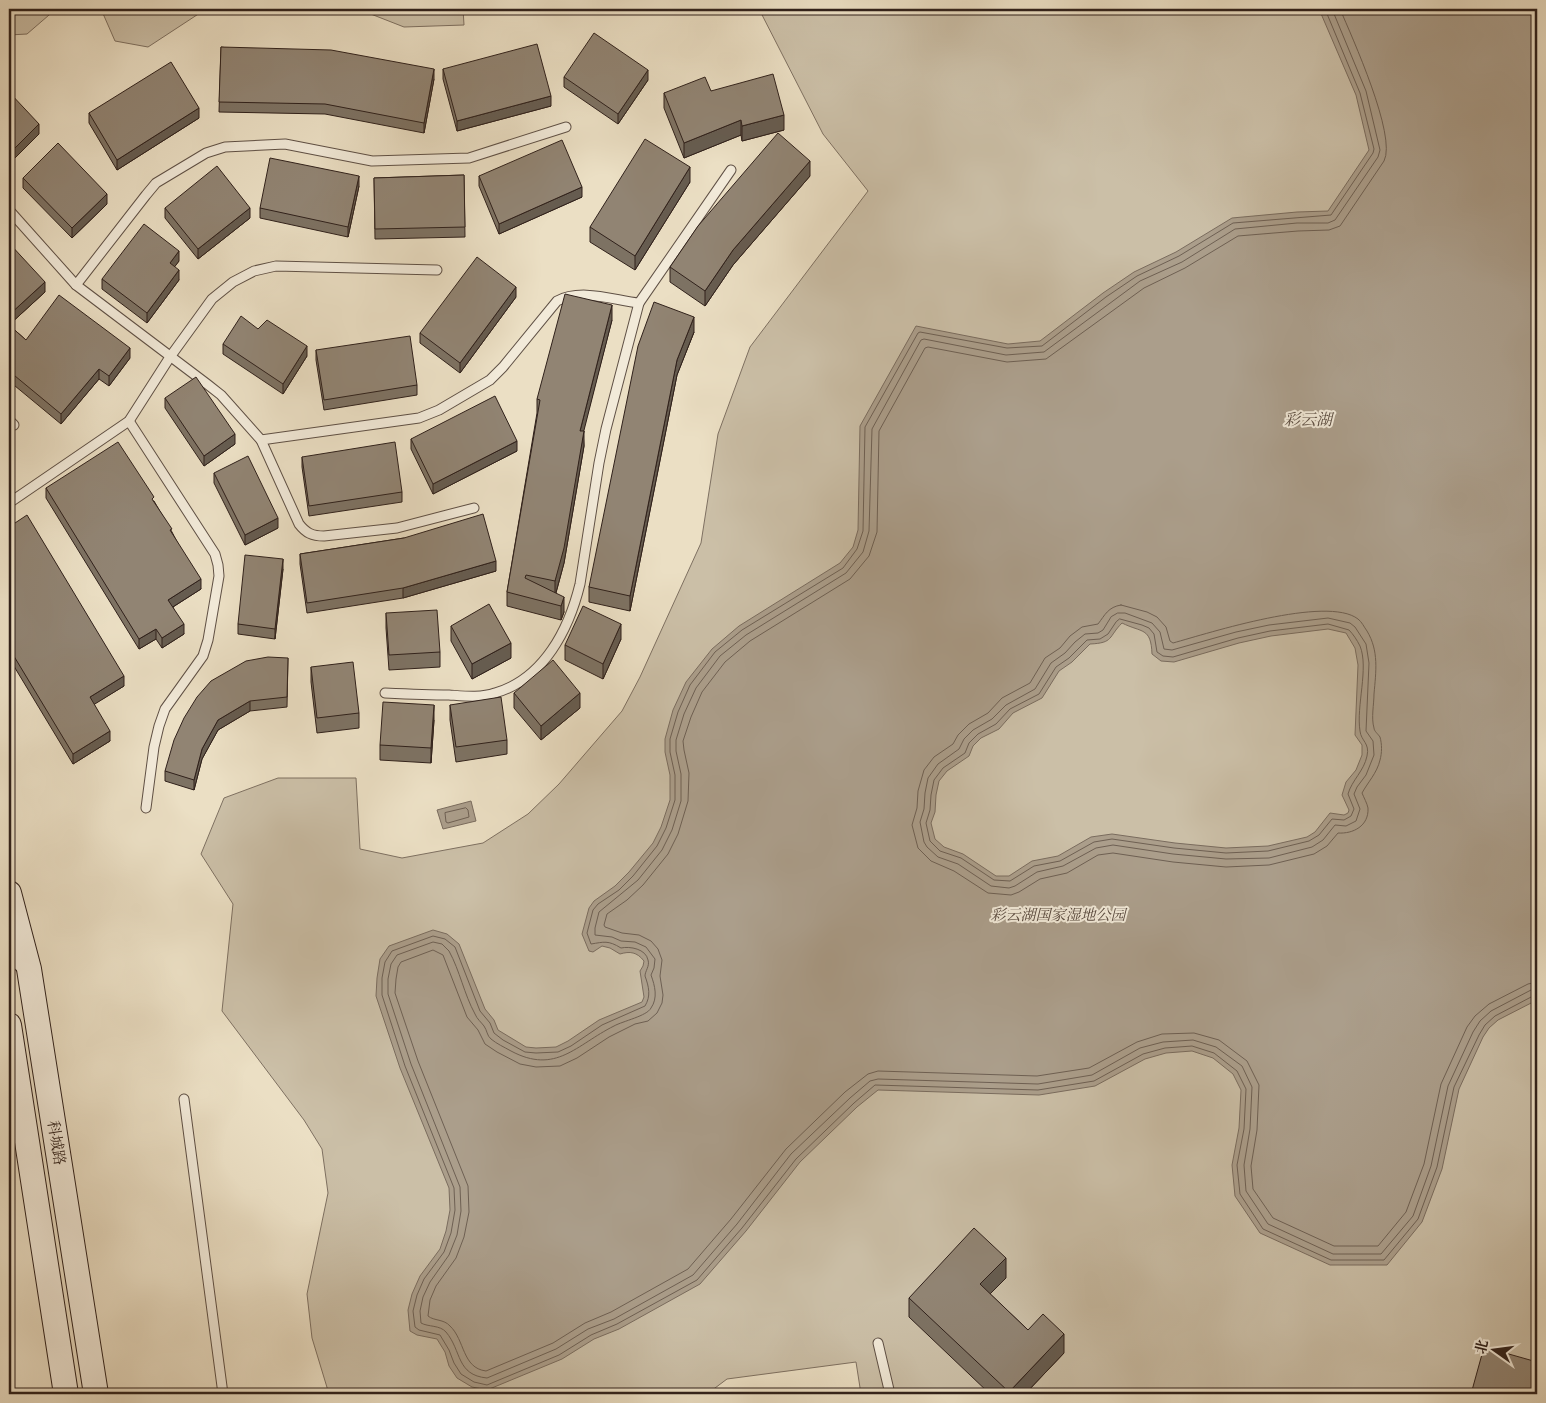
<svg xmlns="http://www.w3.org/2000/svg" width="1546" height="1403" viewBox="0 0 1546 1403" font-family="'IM FELL English','Noto Serif SC',serif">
	<rect width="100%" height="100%" fill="#ebdfc4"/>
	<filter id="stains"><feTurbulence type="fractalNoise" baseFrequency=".004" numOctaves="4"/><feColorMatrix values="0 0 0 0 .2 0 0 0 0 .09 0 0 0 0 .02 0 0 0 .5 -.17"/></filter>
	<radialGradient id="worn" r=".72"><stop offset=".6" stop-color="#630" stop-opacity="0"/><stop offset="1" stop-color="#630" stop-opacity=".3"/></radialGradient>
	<g fill="#cbbfa7" stroke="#7e7061">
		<path d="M9,9H56L27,34L9,35Z"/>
		<path d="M101,9H206L148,47L115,41Z"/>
		<path d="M358,9H463L464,25L404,27Z"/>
		<path d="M759,9H1537V1394H861L856,1362L727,1379L707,1394H329L312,1338L307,1294L328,1193L322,1149L304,1120L222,1011L233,904L201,854L224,798L278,778H356L360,849L402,858L483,843L528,814L559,784L622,711L640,677L701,543L718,434L750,347L868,191L823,134Z"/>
	</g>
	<g fill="#ab9e8b" stroke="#7a6c5e" fill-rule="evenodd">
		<path d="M1319,9H1537V1000L1498,1020L1489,1028L1483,1037L1459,1089L1442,1169L1422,1222L1387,1265H1330L1260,1233L1235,1196L1232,1165L1239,1128L1241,1090L1233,1074L1213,1058L1192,1051L1166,1053L1145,1059L1095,1086L1039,1095L878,1090L857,1107L800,1162L746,1231L700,1284L619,1329L594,1339L562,1359L487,1390L472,1387L457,1378L449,1366L445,1352L437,1339L417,1335L410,1331L408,1310L412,1294L420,1276L440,1249L446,1231L450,1210L449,1188L400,1068L376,996L377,978L380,959L389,946L433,930L447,934L459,944L485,1009L494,1020L498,1030L526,1047L536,1048L556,1047L568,1041L599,1020L642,1002L644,997L640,971L643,966L644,961C637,952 630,951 620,954L610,948L602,946L593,952L589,951L582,934L589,908L594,901L615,886L629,872L653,843L661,827L670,800V775L665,752V739L673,710L686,682L712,649L739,626L840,563L853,547L858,530L860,426L916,326L1008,344L1040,341L1103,293L1134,272L1176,252L1232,218L1297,212L1328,211L1369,150L1356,95ZM1122,623C1142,633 1151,627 1152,654L1161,661L1174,662L1239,643L1271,636L1328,629L1346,633L1355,648L1358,665L1355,735L1362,745V755L1356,770L1346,782L1342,795L1349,810L1348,813L1344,815L1330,813L1315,832L1307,837L1268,846L1226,848L1175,843L1112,834L1091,837L1058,856L1032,861L1009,876H996L963,854L944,847L935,839L931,823L935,812L936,795L939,781L947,771L969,756L973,746L981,738L999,729L1013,713L1042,698L1059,671L1072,662L1090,644C1114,643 1108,637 1122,623Z"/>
		<path d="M471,801L476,821L443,829L437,810Z"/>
	</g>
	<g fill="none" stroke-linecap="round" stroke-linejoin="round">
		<g stroke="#6e6053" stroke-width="1">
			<path d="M1325,9L1360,93L1374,149L1373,153L1331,215L1233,223L1179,256L1137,276L1106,297L1042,346L1007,348L920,332L918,333L865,427L863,531L857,549L843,568L742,630L715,652L690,685L678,712L670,739V752L675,775V800L666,828L657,846L633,876L619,890L598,904L593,910L587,933L591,944C604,942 608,940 621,948C630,946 646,949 648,960C650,966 645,971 645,976C649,987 651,996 645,1006L602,1025L571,1046L558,1052L536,1053L525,1052L503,1040L494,1033L490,1023L480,1011L455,947L445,939L433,936L392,951L385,962L382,978V995L405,1066L454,1188L455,1210L451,1233L444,1252L424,1279L417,1295L413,1311L415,1327L419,1330L440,1335L449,1350L454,1363L461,1374L474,1382L487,1385L559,1355L591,1335L617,1324L697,1280L742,1228L796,1159L854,1103L875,1085L1038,1090L1094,1081L1143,1054L1165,1048L1192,1046L1214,1053L1237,1071L1246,1089L1244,1129L1237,1165L1240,1194L1263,1229L1331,1260H1384L1418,1219L1437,1167L1454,1087L1479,1035L1485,1025L1495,1016L1533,996H1537"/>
			<path d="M1332,9L1366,91L1380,150L1378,157L1335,220L1328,223H1297L1235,229L1182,262L1140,281L1044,352L1006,355L924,339L921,340L872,429L869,531L863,552L846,573L746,635L720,656L696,688L684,714L676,740V751L681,774V801L672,830L662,850L638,880L599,912L595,928V935L612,937L621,941L635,942L646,947L655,959L654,968L651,975C655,986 658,998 651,1008C647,1016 623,1021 614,1026C576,1045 556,1075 511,1051C504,1047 497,1044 491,1039C487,1036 487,1030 484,1026C481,1022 477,1019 475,1014C464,994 460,971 449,951L442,944L433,942L397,955L391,964L388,979V994L411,1064L460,1187L461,1211L457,1235L449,1255L430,1282L423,1297L420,1311L421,1323C428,1327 440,1325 446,1332C462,1351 456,1375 487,1378L556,1349L588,1329L614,1319L693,1275L737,1224L791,1154L850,1098L870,1081L878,1079L1038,1084L1092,1075L1140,1048L1163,1042L1193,1040L1216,1047L1242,1066L1252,1087L1250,1129L1244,1165L1246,1191L1268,1224L1333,1254H1381L1413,1216L1431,1166L1448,1086L1473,1032L1480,1021L1491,1011L1531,990L1537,989"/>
			<path d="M1340,9C1352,37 1397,136 1384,161L1340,226L1329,230L1298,231L1238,236L1185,268L1144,288L1046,359L1007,362L928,347L925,348L879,431L877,532L869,556L850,579L750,641L725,662L702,692L691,717L683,741L684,750L689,773L688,801L678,834L668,854L643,885L627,900L607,914L604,925L605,927L622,933L639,935L651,941L658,949L662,960L660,976L663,995L662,1003L657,1013L648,1021L635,1024L609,1037L577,1058L560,1066L536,1067L520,1064L497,1052L485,1044L478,1030L467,1017L443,955L433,950L401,962L398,967L396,979L395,993L418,1061L468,1186L469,1212L464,1237L456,1258L436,1286L430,1300L428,1316C434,1321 444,1319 450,1326C465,1340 462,1368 486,1371L553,1343L585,1323L611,1312L688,1269L731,1219L786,1149L845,1092L868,1074L878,1071L1037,1076L1089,1068L1137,1042L1162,1034L1194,1033L1219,1040L1247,1061L1259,1085L1257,1130L1251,1166L1253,1189L1273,1218L1334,1246H1378L1406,1212L1424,1164L1441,1084L1467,1027L1475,1016L1489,1004L1528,984L1537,982"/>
			<path d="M1121,605L1147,612L1157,617L1166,627L1170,641L1173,643C1209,633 1327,595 1358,619C1362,622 1364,627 1367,631C1379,651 1376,671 1374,694C1374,704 1371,718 1374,728C1374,731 1378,734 1380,737C1382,744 1382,753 1380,760C1377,773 1368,782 1362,793C1364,798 1367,803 1368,808C1369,826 1353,834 1338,833L1327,846L1314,854L1269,865L1226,867L1173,862L1113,853L1098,855L1067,873L1040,879L1019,892L1011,895L988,893L954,871L931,861L918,848L912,825L917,808L918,791L924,770L934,757L953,744L958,735L969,724L988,713L1002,698L1030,683L1045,658L1060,648L1070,636L1082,627L1098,624C1105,615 1108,607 1121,605Z"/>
			<path d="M1118,613H1125L1152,623L1160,632L1164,649L1172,650L1236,632L1269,625L1328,618L1350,623L1355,627L1366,644L1369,663L1366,731L1373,741L1374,755L1366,775L1357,787L1354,794L1360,809L1356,821L1346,826L1335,825L1323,840L1312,847L1269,858L1226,859L1173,854L1113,845L1096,848L1063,866L1037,872L1015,886L1009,888L991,886L958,864L938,857L927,847L924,842L920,822L924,809L925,793L928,778L938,764L959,749L964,739L973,730L992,719L1006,705L1035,689L1051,663L1065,653L1075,642L1085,634L1098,633L1103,630L1111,617Z"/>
			<path d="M1120,619L1142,625L1149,628L1154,634L1157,652L1163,656L1173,657L1238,638L1270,631L1328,624L1349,630C1353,634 1357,640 1360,646C1369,668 1356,706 1360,731C1361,741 1370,743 1367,756C1364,771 1352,780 1348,794L1354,809L1351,816L1344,820L1332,819L1319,835L1309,841L1268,851L1226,853L1174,848L1112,839L1094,842L1060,861L1034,866L1010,881L994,880L961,858L940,851L930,841L926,823L930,810L931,795L934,780L943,768L965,753L969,743L978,734L996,724L1010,709L1039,694L1056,667L1069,658L1087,640L1100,639L1108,634L1116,622Z"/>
			<path d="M466,808L468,810L469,817L448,823L446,822L445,813Z"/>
		</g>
		<defs>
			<g id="service">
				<path d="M9,210L76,285L207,384L221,395L261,440L299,524C306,533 312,536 324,536L397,528L474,508"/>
				<path d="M76,285L146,195L156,183L206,153L225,147L285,144L372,161L469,158L566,127"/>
				<path d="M9,420L14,425"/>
				<path d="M129,421L215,554L218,565L219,576L208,640L203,656L165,709L159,726L154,747L146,808"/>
				<path d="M261,440L419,418L439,410L490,380L503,367L557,301C581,288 613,300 639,303L731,170"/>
				<path d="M9,503L129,421L170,357L212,299L233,282L254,271L276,266L437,270"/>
				<path d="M385,693C406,694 428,695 449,695C464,696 481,698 495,693C544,679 569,629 580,584L599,463L606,429L639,303"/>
				<path d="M184,1099L223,1394"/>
				<path d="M878,1343L890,1394"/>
			</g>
			<path id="minor" d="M9,954L29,969"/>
			<g id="secondary">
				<path d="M9,893L29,969L96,1394"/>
				<path d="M9,1025L66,1394"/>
			</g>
		</defs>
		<use href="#service" stroke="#5f5045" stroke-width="11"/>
		<use href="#minor" stroke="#5f5045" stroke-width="19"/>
		<use href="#secondary" stroke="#30211b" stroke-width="26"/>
		<use href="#service" stroke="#f2ead9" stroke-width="9"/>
		<use href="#minor" stroke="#f2ead9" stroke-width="16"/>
		<use href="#secondary" stroke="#f2ead9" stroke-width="24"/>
	</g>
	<g fill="#7d7263" stroke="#30211b">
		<path d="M221,47L434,79L424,133L325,114L219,112Z"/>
		<path d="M443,69L551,106L457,131L443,79Z"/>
		<path d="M564,77L648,80L618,124L564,87Z"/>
		<path d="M711,91L784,130L742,141L741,135L684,158L664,108V93Z"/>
		<path d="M89,113L199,118L117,170L89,123Z"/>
		<path d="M464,175L465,237L375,239L374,178Z"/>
		<path d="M479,176L582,197L499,234L479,186Z"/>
		<path d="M810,176L733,265L705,306L670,282V267Z"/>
		<path d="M23,178L107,204L72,238L23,188Z"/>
		<path d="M690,182L635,270L590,242V227Z"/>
		<path d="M359,186L348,237L260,218V208Z"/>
		<path d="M165,208L250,218L198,259L165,218Z"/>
		<path d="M9,243L45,292L9,325L26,340L130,358L109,386L99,379L61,424L9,381Z"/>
		<path d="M179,261L174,267L179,280L147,323L102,289V279Z"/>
		<path d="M516,297L460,373L420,343V333Z"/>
		<path d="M612,320L583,431L584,446L564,563L556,593L564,612L561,620L507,606V592L537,413V399Z"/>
		<path d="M258,329L307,356L283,394L223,354V344Z"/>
		<path d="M694,332L677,375L630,611L589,602V587Z"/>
		<path d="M316,350L417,385V395L324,410L316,360Z"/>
		<path d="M165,398L235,444L204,466L165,408Z"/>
		<path d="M411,439L517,451L433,494L411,449Z"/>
		<path d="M302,457L402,492V502L309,516L302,467Z"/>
		<path d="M214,473L278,528L245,545L214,483Z"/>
		<path d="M46,488L154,501L172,532L201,589L173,607L184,634L162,648L156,639L139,649L46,498Z"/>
		<path d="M9,527L124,686L94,704L110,741L73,764L9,658Z"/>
		<path d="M404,538L496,571L403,598L307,613L300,564V554Z"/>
		<path d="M283,569L275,639L238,634V624Z"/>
		<path d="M386,613L440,652V667L389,670L386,628Z"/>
		<path d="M451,626L511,658L472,679L451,641Z"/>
		<path d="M621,639L603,679L565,660V645Z"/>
		<path d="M288,658L287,707L250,711L218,730L202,759L194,790L165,781V771Z"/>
		<path d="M311,667L359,713V728L317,733L311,682Z"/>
		<path d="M514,693L580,708L541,740L514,708Z"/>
		<path d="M450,705L507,740V754L456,762L450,720Z"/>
		<path d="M434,720L431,763L380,760V745Z"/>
		<path d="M1006,1278L990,1294L1028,1330L1064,1353L1025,1394H990L909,1317V1298Z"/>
	</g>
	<g fill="#665c50" stroke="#30211b">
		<path d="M434,69V79L424,133V123Z"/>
		<path d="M648,70V80L618,124V114Z"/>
		<path d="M551,96V106L457,131V121Z"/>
		<path d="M199,108V118L117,170V160Z"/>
		<path d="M784,115V130L742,141V126Z"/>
		<path d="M741,120V135L684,158V143Z"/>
		<path d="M39,124V134L9,164V154Z"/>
		<path d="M810,161V176L733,265L705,306V291L733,250Z"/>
		<path d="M690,167V182L635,270V256Z"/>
		<path d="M359,176V186L348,237V227Z"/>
		<path d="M582,187V197L499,234V224Z"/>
		<path d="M107,194V204L72,238V228Z"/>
		<path d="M250,208V218L198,259V249Z"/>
		<path d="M179,251V261L170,273V263Z"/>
		<path d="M179,270V280L147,323V313Z"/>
		<path d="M45,282V292L9,325V315Z"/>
		<path d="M516,287V297L460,373V363Z"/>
		<path d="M612,305V320L580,446V431Z"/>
		<path d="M694,317V332L677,375L630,611V596L677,360Z"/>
		<path d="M307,346V356L283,394V384Z"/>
		<path d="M130,348V358L109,386V376Z"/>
		<path d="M99,369V379L61,424V414Z"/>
		<path d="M584,431V446L564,563L555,596V581Z"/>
		<path d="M235,434V444L204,466V456Z"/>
		<path d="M517,441V451L433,494V484Z"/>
		<path d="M278,518V528L245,545V535Z"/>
		<path d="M283,559V569L275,639V629Z"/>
		<path d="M496,561V571L403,598V588Z"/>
		<path d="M201,579V589L168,610V600Z"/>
		<path d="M564,597V612L561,620V606Z"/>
		<path d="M184,624V634L162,648V638Z"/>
		<path d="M621,624V639L603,679V664Z"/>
		<path d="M156,629V639L139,649V639Z"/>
		<path d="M511,643V658L472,679V664Z"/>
		<path d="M124,676V686L90,707V697Z"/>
		<path d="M580,693V708L541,740V726Z"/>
		<path d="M250,701V711L218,730L202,759L194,790V780L202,749L218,720Z"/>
		<path d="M434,705V720L431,763V748Z"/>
		<path d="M110,731V741L73,764V754Z"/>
		<path d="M1006,1258V1278L980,1304V1284Z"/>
		<path d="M1064,1334V1353L1025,1394H1009V1392Z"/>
	</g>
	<g fill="#918473" stroke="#30211b">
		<path d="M594,33L648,70L618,114L564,77Z"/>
		<path d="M537,44L551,96L457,121L443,69Z"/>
		<path d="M221,47L331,50L434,69L424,123L325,104L219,102Z"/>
		<path d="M171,62L199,108L117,160L89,113Z"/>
		<path d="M773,74L784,115L742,126L741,120L684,143L664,93L705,77L711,91Z"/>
		<path d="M9,92L39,124L9,154Z"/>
		<path d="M778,133L810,161L733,250L705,291L670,267L698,226Z"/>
		<path d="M645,139L690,167L635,256L590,227Z"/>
		<path d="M562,140L582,187L499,224L479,176Z"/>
		<path d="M58,143L107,194L72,228L23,178Z"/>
		<path d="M270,158L359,176L348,227L260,208Z"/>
		<path d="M217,166L250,208L198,249L165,208Z"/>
		<path d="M464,175L465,227L375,229L374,178Z"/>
		<path d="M144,224L179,251L170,263L179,270L147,313L102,279Z"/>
		<path d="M9,243L45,282L9,315Z"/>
		<path d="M477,257L516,287L460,363L420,333Z"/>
		<path d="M565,294L612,305L580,431H584L564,548L555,581L526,575L525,578L564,597L561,606L507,592L540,400L537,399Z"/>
		<path d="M59,295L130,348L109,376L99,369L61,414L9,371V325L26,340Z"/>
		<path d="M654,302L694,317L677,360L630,596L589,587L638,346Z"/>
		<path d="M241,316L258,329L267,320L307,346L283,384L223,344Z"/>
		<path d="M410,336L417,385L324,400L316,350Z"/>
		<path d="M196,377L235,434L204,456L165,398Z"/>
		<path d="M495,396L517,441L433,484L411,439Z"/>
		<path d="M118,442L154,497L152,499L172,529L170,530L201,579L168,600L184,624L162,638L156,629L139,639L46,488Z"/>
		<path d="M395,442L402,492L309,506L302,457Z"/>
		<path d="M248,456L278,518L245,535L214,473Z"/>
		<path d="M483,514L496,561L403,588L307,603L300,554L404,538Z"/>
		<path d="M27,515L124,676L90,697L110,731L73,754L9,648V527Z"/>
		<path d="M245,555L283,559L275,629L238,624Z"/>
		<path d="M489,604L511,643L472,664L451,626Z"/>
		<path d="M583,606L621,624L603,664L565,645Z"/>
		<path d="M437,610L440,652L389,655L386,613Z"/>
		<path d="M268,657L288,658L287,697L250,701L218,720L202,749L194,780L165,771L174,740L184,718L197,697L211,681L246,661Z"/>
		<path d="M553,660L580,693L541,726L514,693Z"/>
		<path d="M353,662L359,713L317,718L311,667Z"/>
		<path d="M501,697L507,740L456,747L450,705Z"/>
		<path d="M383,702L434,705L431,748L380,745Z"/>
		<path d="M974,1228L1006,1258L980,1284L1028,1330L1043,1314L1064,1334L1009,1392L909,1298Z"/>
		<path d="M1484,1347L1537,1362V1394H1471Z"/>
	</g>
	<g text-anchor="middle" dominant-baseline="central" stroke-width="4" stroke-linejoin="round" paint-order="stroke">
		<g font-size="15" font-style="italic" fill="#57483e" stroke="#f2ead9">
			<text x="1058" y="915">彩云湖国家湿地公园</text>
		</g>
		<g font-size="15" fill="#30211b" stroke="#f2ead9">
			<text transform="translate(56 1143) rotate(81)">科城路</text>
		</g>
		<g font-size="16" font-style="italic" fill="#5b4d42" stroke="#f2ead9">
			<text x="1308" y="421">彩云湖</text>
		</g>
	</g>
	<rect width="1546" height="1403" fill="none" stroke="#ebdfc4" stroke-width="30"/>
	<rect x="10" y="10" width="1526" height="1383" fill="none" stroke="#30211b" stroke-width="2.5"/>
	<rect x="15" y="15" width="1516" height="1373" fill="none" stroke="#30211b"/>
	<g transform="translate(1494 1350) rotate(284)" stroke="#f2ead9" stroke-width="4" paint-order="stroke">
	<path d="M0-4L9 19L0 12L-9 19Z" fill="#30211b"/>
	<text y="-8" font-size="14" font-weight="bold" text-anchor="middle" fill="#30211b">北</text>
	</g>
	<rect width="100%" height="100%" filter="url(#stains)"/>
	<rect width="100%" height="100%" fill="url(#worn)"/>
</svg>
